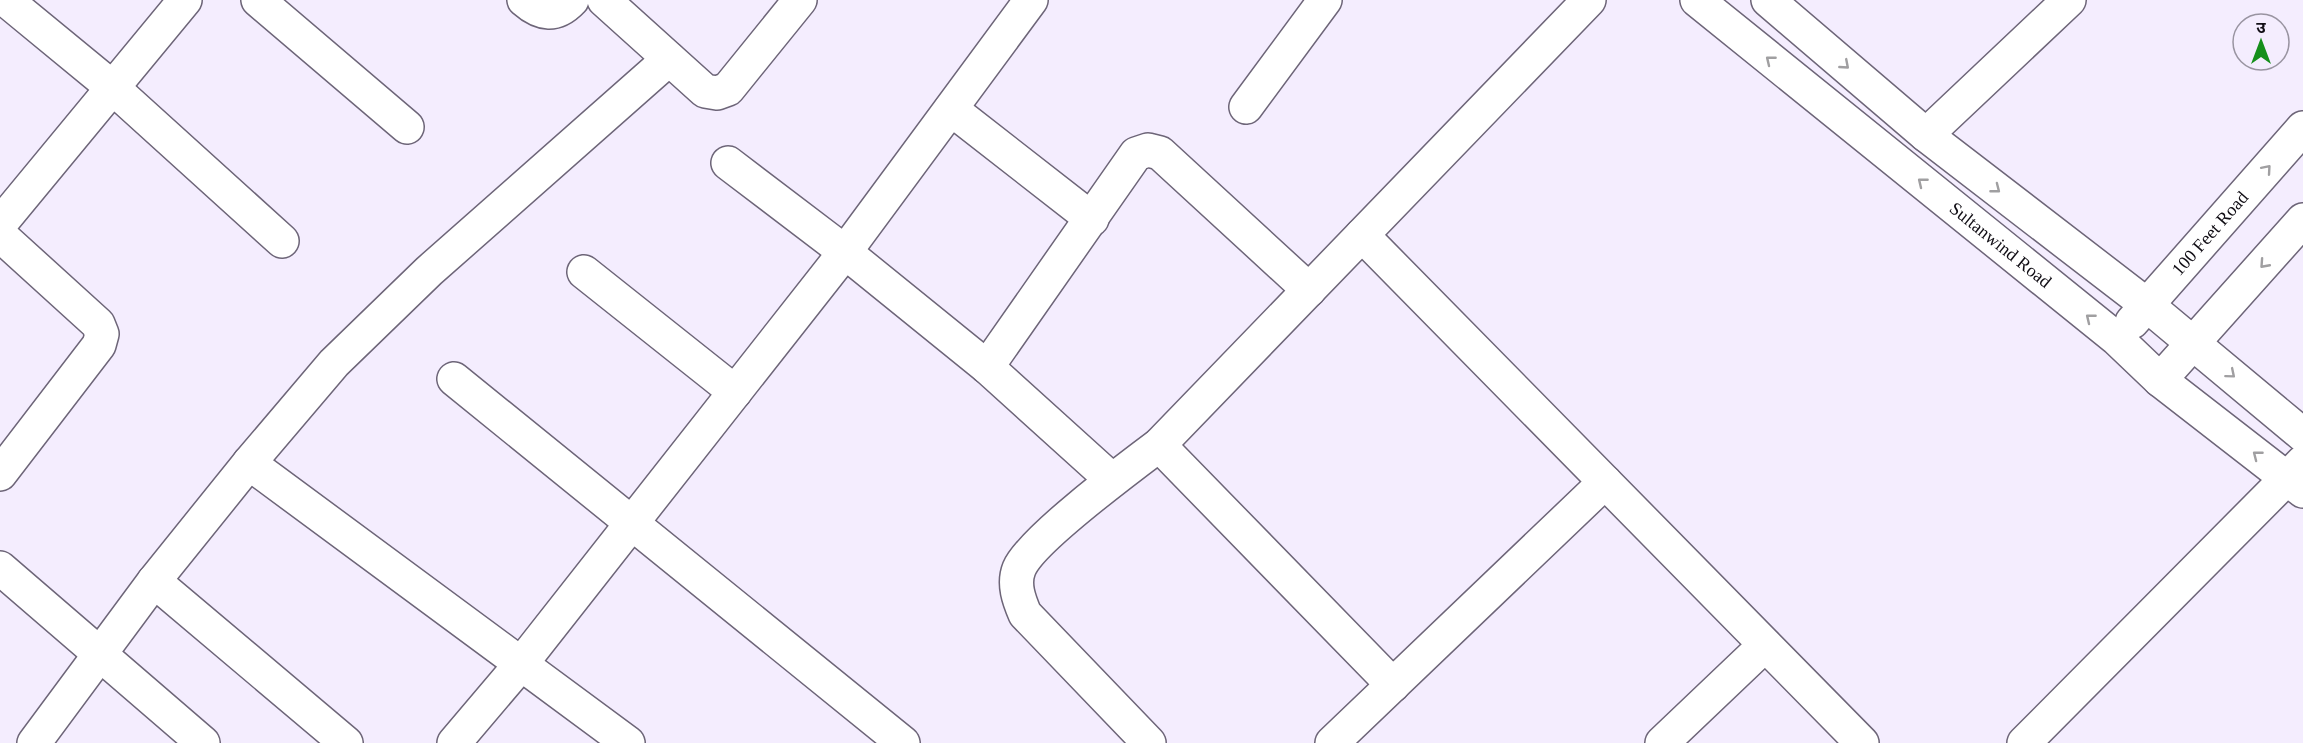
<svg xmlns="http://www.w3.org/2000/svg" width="2303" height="743" viewBox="0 0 2303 743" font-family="'Times New Roman','Noto Sans Devanagari',serif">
	<rect width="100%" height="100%" fill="#f4edfe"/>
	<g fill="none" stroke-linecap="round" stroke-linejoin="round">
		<defs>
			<g id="minor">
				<path d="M6,0L113,88L282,241"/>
				<path d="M258,0L407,127"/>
				<path d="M524,0C541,15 556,17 572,0"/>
				<path d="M604,0L705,91L717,93L728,89L800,0"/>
				<path d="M1246,107L1325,0"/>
				<path d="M951,109L1092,219"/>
				<path d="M1926,135L2069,0"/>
				<path d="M728,163L845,252L1031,0"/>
				<path d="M0,224L185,0"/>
				<path d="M0,235L98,324L102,334L99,345L0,474"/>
				<path d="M1362,235L1862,743"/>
				<path d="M584,272L735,392"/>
				<path d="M987,367L1136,154L1148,150L1160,153L1309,290"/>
				<path d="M454,379L903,743"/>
				<path d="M1159,445L1393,685"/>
				<path d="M249,463L628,743"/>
				<path d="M0,568L203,743"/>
				<path d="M154,581L346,743"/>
				<path d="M34,743L154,581L249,463L334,363L429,271L669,59"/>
				<path d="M454,743L521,664L845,252L987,367L1112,480"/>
				<path d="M1149,743L1025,614C1019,600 1013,584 1019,569C1030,541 1131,466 1159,445L1589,0"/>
				<path d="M1332,743L1605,482"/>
				<path d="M1662,743L1765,645"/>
				<path d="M2024,743L2303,462"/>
			</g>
			<g id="secondary">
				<path id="s1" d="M1697,0L2117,339L2160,380L2303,491"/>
				<path d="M1768,0L1926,135L2147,305L2303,435"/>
				<path id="s2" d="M2132,322L2303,128"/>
				<path d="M2160,380L2303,220"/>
			</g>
		</defs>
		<use href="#minor" stroke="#6d6578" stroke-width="36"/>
		<use href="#secondary" stroke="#6d6578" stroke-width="36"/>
		<use href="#minor" stroke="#fff" stroke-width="33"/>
		<use href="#secondary" stroke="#fff" stroke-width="33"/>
	</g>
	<defs><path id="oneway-chevron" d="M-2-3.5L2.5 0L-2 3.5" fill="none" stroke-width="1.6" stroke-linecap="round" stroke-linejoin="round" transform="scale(1.5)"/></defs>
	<g stroke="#a09fa1">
		<use href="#oneway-chevron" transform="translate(1770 60) rotate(-141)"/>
		<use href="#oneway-chevron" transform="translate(1845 65) rotate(41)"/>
		<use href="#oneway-chevron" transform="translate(2267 169) rotate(-49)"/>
		<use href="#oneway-chevron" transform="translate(1922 182) rotate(-141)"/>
		<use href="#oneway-chevron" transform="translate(1996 189) rotate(38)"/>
		<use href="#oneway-chevron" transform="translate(2264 264) rotate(132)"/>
		<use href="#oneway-chevron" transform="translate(2090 318) rotate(-141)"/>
		<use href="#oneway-chevron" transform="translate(2231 374) rotate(40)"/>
		<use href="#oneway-chevron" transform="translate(2257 455) rotate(-142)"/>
	</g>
	<g text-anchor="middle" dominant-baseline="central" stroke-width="6" stroke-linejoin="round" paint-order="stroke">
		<g font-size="18" fill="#110e15" stroke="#f4edfe">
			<text stroke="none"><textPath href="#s2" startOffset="118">100 Feet Road</textPath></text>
			<text stroke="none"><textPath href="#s1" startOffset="390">Sultanwind Road</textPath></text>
		</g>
	</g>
	<g transform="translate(2261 42)"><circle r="28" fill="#f4edfe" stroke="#9994a1" stroke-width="1.5"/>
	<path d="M0-4.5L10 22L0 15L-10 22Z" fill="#158f1b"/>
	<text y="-9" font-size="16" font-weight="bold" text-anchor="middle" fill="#110e15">उ</text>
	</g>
</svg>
